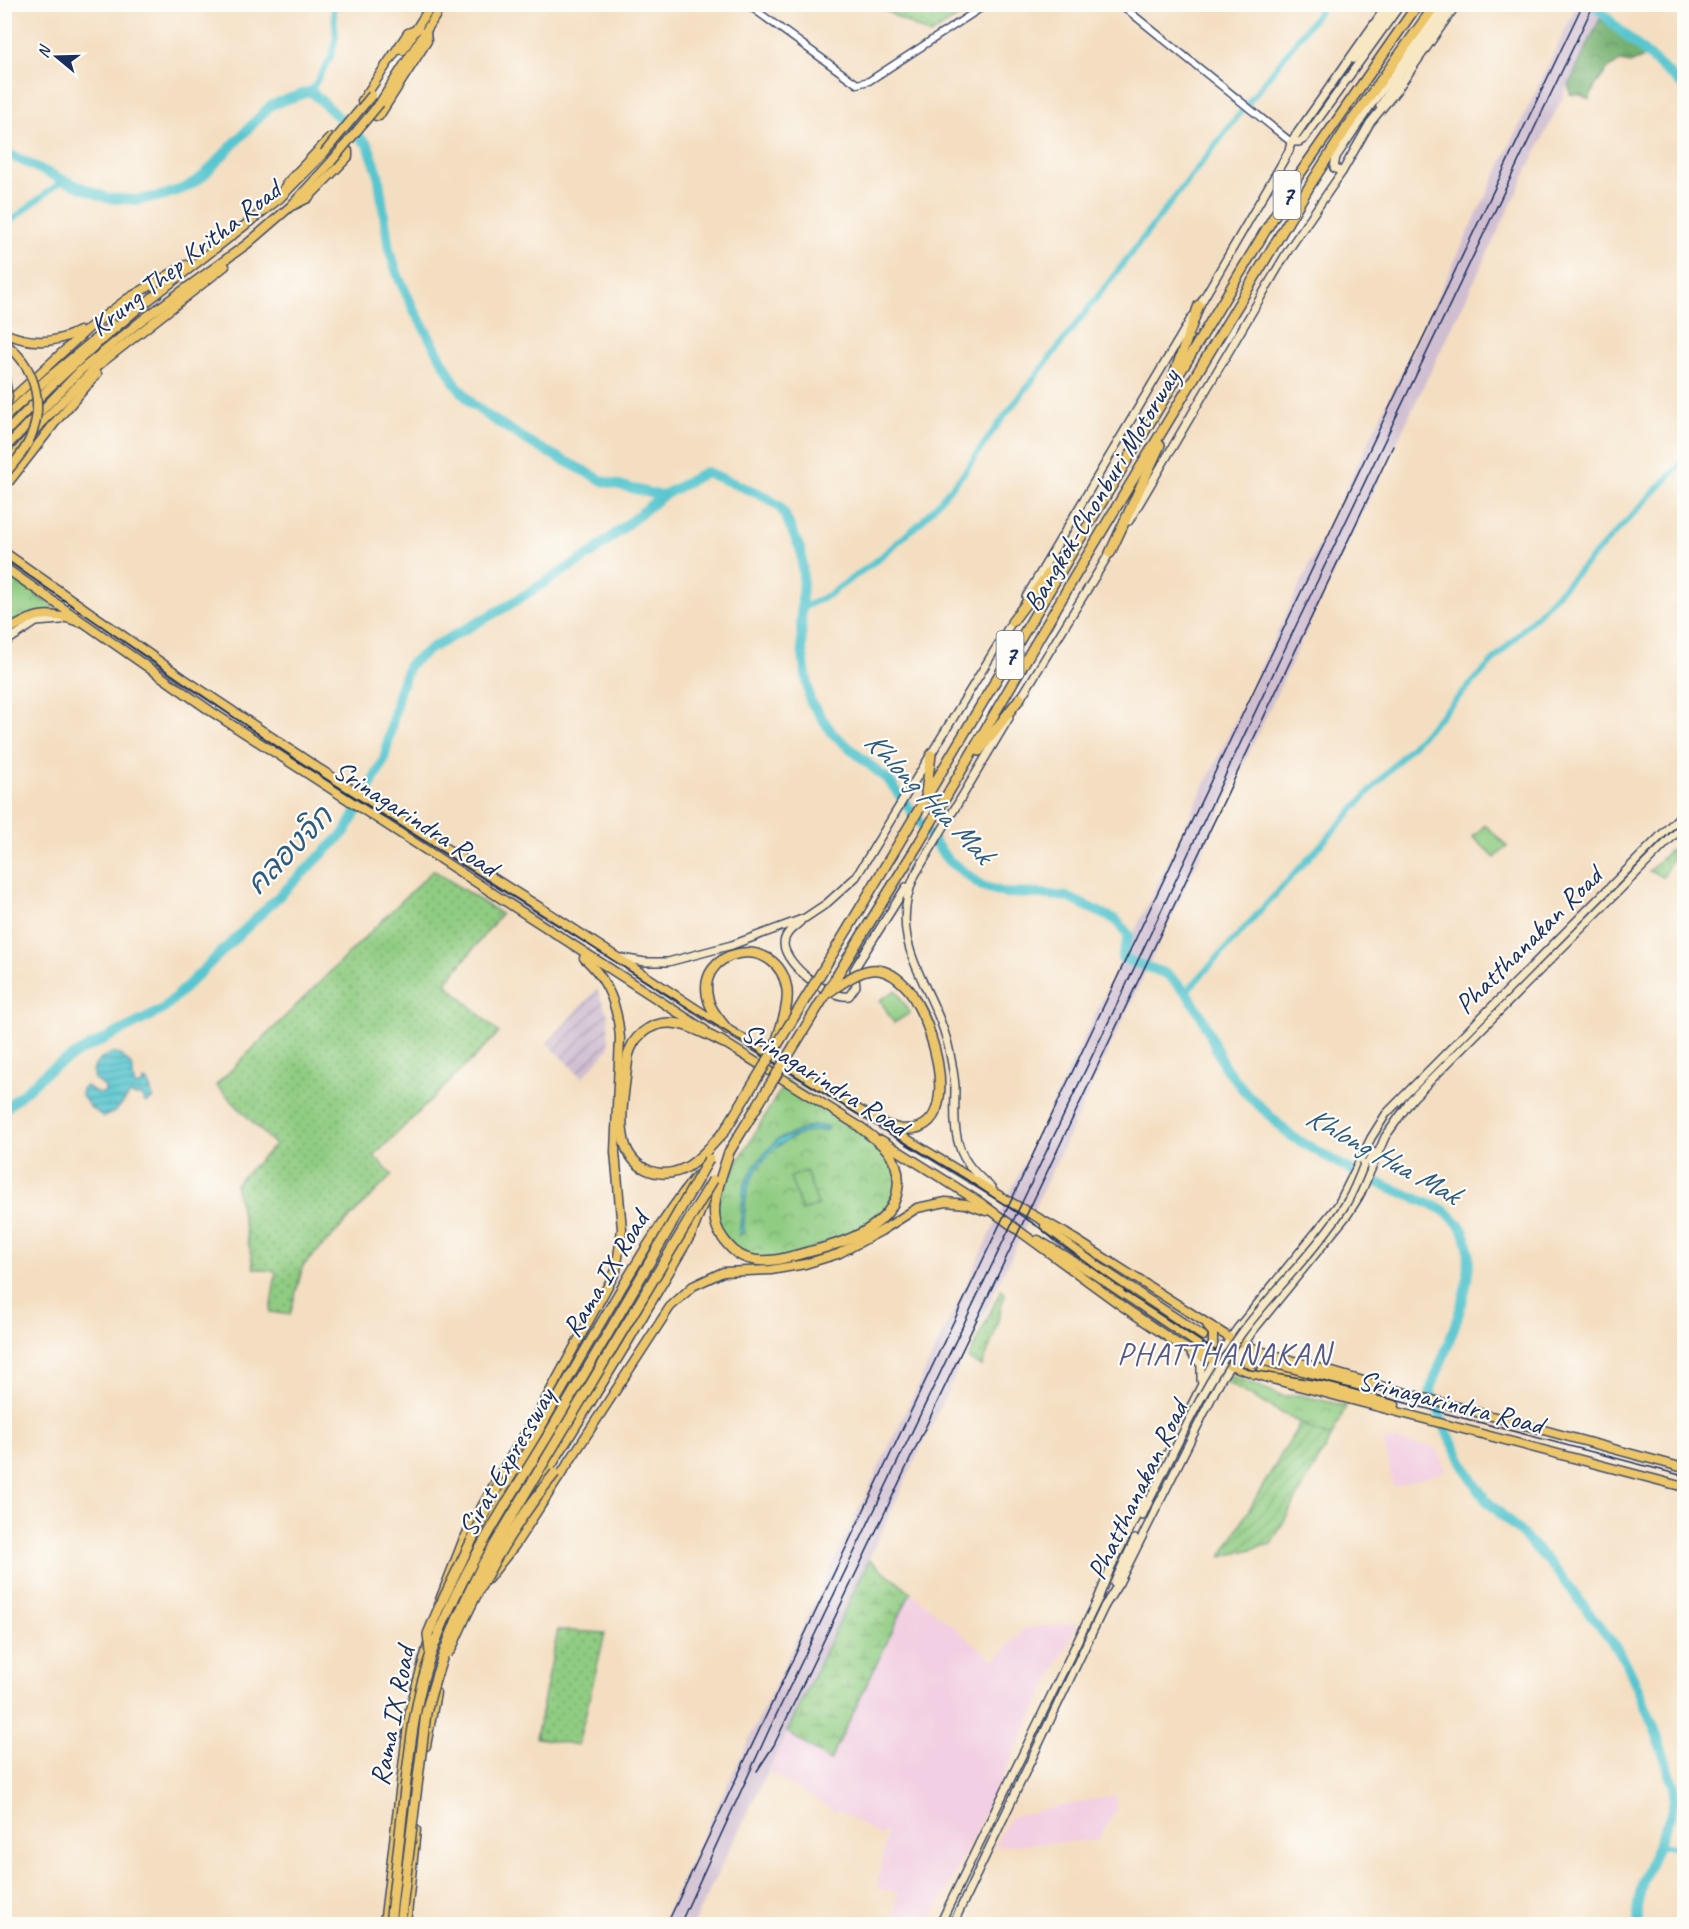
<svg xmlns="http://www.w3.org/2000/svg" width="1689" height="1929" viewBox="0 0 1689 1929" font-family="Caveat,'Playpen Sans Thai',sans-serif">
	<defs>
		<pattern id="industrial-furrows" width="10" height="10" patternUnits="userSpaceOnUse" patternTransform="scale(1.5)"><rect width="10" height="10" fill="#cfbdd0"/><path d="M-1 1l2-2M0 10L10 0M9 11l2-2" fill="none" stroke="#a79aac"/></pattern>
		<pattern id="grass-dots" width="8" height="8" patternUnits="userSpaceOnUse" patternTransform="scale(1.5)"><rect width="8" height="8" fill="#90cc82"/><path d="M2 2h.1M6 6h.1" fill="none" stroke="#75a66e" stroke-width="1.8" stroke-linecap="round"/></pattern>
		<pattern id="forest-crowns" width="20" height="18" patternUnits="userSpaceOnUse" patternTransform="scale(1.5)"><rect width="20" height="18" fill="#74b070"/><path d="M2 6a3 3 0 1 1 6 0M12 15a3 3 0 1 1 6 0" fill="none" stroke="#5e905f"/></pattern>
		<pattern id="wetland-marsh" width="20" height="14" patternUnits="userSpaceOnUse" patternTransform="scale(1.5)"><rect width="20" height="14" fill="#90cc82"/><path d="M1 5h8M5 5V1M11 12h8M15 12V8" fill="none" stroke="#75a66e"/></pattern>
		<pattern id="park-crowns" width="20" height="18" patternUnits="userSpaceOnUse" patternTransform="scale(1.5)"><rect width="20" height="18" fill="#90cc82"/><path d="M2 6a3 3 0 1 1 6 0M12 15a3 3 0 1 1 6 0" fill="none" stroke="#75a66e"/></pattern>
		<pattern id="garden-furrows" width="10" height="10" patternUnits="userSpaceOnUse" patternTransform="scale(1.5)"><rect width="10" height="10" fill="#90cc82"/><path d="M-1 1l2-2M0 10L10 0M9 11l2-2" fill="none" stroke="#75a66e"/></pattern>
		<pattern id="water-rules" width="6" height="5" patternUnits="userSpaceOnUse" patternTransform="scale(1.5)"><rect width="6" height="5" fill="#59c6cf"/><path d="M0 2.5h6" fill="none" stroke="#49a1ab"/></pattern>
	</defs>
	<rect width="100%" height="100%" fill="#fdfcf7"/>
	<filter id="ink" filterUnits="userSpaceOnUse"><feTurbulence type="fractalNoise" baseFrequency=".0167" numOctaves="2"/><feDisplacementMap in="SourceGraphic" scale="12" xChannelSelector="R" yChannelSelector="G"/><feConvolveMatrix kernelMatrix="1 2 1 2 8 2 1 2 1" color-interpolation-filters="sRGB"/></filter>
	<filter id="wash" filterUnits="userSpaceOnUse"><feTurbulence type="fractalNoise" baseFrequency=".008" numOctaves="4" result="noise"/><feDisplacementMap in="SourceGraphic" scale="24" xChannelSelector="R" yChannelSelector="G"/><feGaussianBlur stdDeviation="1.35" result="paint"/><feColorMatrix in="noise" values="0 0 0 0 0 0 0 0 0 0 0 0 0 0 0 0 0 1.4 0 .05"/><feComposite in="paint" operator="in"/></filter>
	<g filter="url(#wash)">
		<rect width="100%" height="100%" fill="#f4dec1"/>
		<g fill="#f2cfe2">
			<path d="M1384,1439L1437,1448L1445,1471L1393,1487Z"/>
			<path d="M911,1592L995,1661L1025,1628L1078,1623L930,1924H894L897,1892L877,1888L887,1833L883,1832L881,1836L838,1810L836,1812L768,1771L787,1732L830,1761Z"/>
			<path d="M1114,1795L1117,1808L1098,1840L995,1846L1010,1817Z"/>
		</g>
		<path fill="url(#industrial-furrows)" d="M597,989L608,1015L609,1048L582,1078L547,1043Z"/>
		<path fill="#cfbdd0" d="M1577,5H1607L1336,568L787,1732L693,1924H661Z"/>
		<g fill="url(#grass-dots)" stroke="#567e70" stroke-width="1.5">
			<path d="M875,5H978L930,35Z"/>
			<path d="M1670,850L1675,852L1663,877L1649,871Z"/>
			<path d="M433,870L501,914L446,983L499,1033L374,1156L392,1175L303,1266L290,1315L270,1312L276,1272L254,1268L235,1184L275,1145L216,1085Z"/>
			<path d="M1001,1290L1005,1293L994,1335L982,1367L968,1359Z"/>
			<path d="M558,1630L605,1633L578,1745L536,1738Z"/>
		</g>
		<path fill="url(#forest-crowns)" stroke="#487067" stroke-width="1.5" d="M1600,19L1649,55L1630,63L1620,61L1608,69L1595,86L1589,100L1581,95L1570,94L1569,85Z"/>
		<path fill="url(#wetland-marsh)" stroke="#567e70" stroke-width="1.5" d="M869,1560L911,1592L830,1761L787,1732Z"/>
		<g fill="url(#park-crowns)" stroke="#567e70" stroke-width="1.5">
			<path d="M5,572L60,612L59,618C39,616 21,627 5,639Z"/>
			<path d="M786,1080L888,1151L899,1177L892,1207L871,1227L782,1259H749L718,1231L716,1199Z"/>
			<path d="M1226,1377H1236L1283,1396L1300,1395L1346,1406L1331,1438L1300,1423L1224,1381Z"/>
		</g>
		<path fill="url(#garden-furrows)" stroke="#567e70" stroke-width="1.5" d="M1300,1423L1331,1438L1271,1544L1221,1557Z"/>
		<g fill="#90cc82" stroke="#567e70" stroke-width="1.5">
			<path d="M1485,825L1507,846L1495,858L1473,837Z"/>
			<path d="M896,990L910,1013L894,1023L880,1000Z"/>
			<path d="M806,1171L818,1205L802,1211L790,1177Z"/>
		</g>
		<g fill="url(#water-rules)" stroke="#3a7a96" stroke-width="1.5">
			<path d="M112,1053C119,1053 128,1060 132,1067C135,1074 130,1079 136,1086L141,1085L144,1080L148,1082L153,1098L147,1103L144,1101L141,1095L136,1096L130,1094L115,1112L104,1117L90,1107L81,1094L82,1089L86,1086L99,1094L105,1092V1087L94,1079C90,1065 100,1059 112,1053Z"/>
			<path d="M811,1126H827V1130C794,1129 764,1151 750,1182C744,1196 745,1217 743,1233L739,1236L744,1186L755,1165L777,1140Z"/>
		</g>
		<g fill="none" stroke-linecap="round" stroke-linejoin="round">
			<g stroke="#59c6cf" stroke-width="6">
				<path d="M311,91L331,57L336,37L333,4"/>
				<path d="M4,226L63,180"/>
				<path d="M801,609L830,594L876,561L921,522L964,473L993,431L1325,4"/>
				<path d="M1186,992L1404,754L1684,461"/>
				<path d="M1657,1846H1684"/>
			</g>
			<g stroke="#59c6cf" stroke-width="10">
				<path d="M1594,4L1613,24L1684,87"/>
				<path d="M4,152L63,180L107,198L137,200L161,196L185,188L202,177L271,105L311,91L368,145L378,173L389,249L398,276L414,310L455,383L472,404L491,418L538,447L588,473L603,481L662,496"/>
				<path d="M4,1110L48,1071L81,1051L162,1010L346,831L384,760L399,692L409,665L431,648L509,605L592,553L662,496L706,472L762,495L779,506L785,515L801,551L803,578L801,621L802,649L810,701L833,734L889,781L947,859L982,886L1005,893L1041,894L1067,897L1116,920L1129,935L1122,958L1167,974L1186,992L1201,1015L1224,1066L1247,1094L1291,1136L1357,1174L1442,1209C1450,1215 1459,1223 1464,1232C1482,1275 1445,1349 1430,1391L1447,1432L1469,1475L1485,1499L1519,1531L1551,1564L1612,1642L1628,1666L1654,1727L1674,1786V1800L1671,1814L1643,1880L1638,1902V1924"/>
			</g>
		</g>
	</g>
	<g filter="url(#ink)">
		<g fill="none" stroke-linecap="round" stroke-linejoin="round">
			<g stroke="#c9bbad" stroke-width="8" stroke-dasharray="8 4" stroke-linecap="butt">
				<path d="M1203,1336L1230,1350L1264,1361"/>
				<path d="M1198,1344L1226,1358L1262,1370"/>
			</g>
			<defs>
				<g id="tertiary">
					<path d="M747,4L857,84L869,81L987,4"/>
					<path d="M1120,4L1291,142"/>
				</g>
				<g id="secondary">
					<path d="M1353,59L1393,9"/>
					<path d="M1380,106L1400,74L1451,4"/>
					<path d="M1291,142H1299L1304,139L1401,4"/>
					<path d="M1342,172L1334,168L1336,157L1369,108L1444,4"/>
					<path d="M1198,308L1289,151L1291,142L1388,4"/>
					<path d="M1129,521L1289,249L1342,172L1370,123L1397,90L1457,4"/>
					<path d="M1026,597L1192,317"/>
					<path d="M4,643L36,622L61,620"/>
					<path d="M1019,701L1112,549"/>
					<path d="M800,922C793,928 784,934 784,944C785,965 829,999 849,996L856,986L854,970L858,963L906,887"/>
					<path d="M621,958L645,962H668L732,945L805,918L826,904L856,877L1013,620"/>
					<path d="M1409,1102L1684,825"/>
					<path d="M1367,1166L1373,1152"/>
					<path d="M992,1188C978,1176 964,1164 959,1145C953,1126 955,1106 955,1086C954,1075 952,1064 950,1054C938,988 883,946 915,875L1009,718"/>
					<path d="M1191,1353L1201,1365V1380"/>
					<path d="M1142,1516L1150,1499"/>
					<path d="M1114,1583L1135,1539"/>
					<path d="M1098,1599L1111,1567L1210,1368L1237,1329L1338,1205L1371,1138L1386,1114L1684,812"/>
					<path d="M1104,1607L1119,1583L1221,1379L1252,1332L1348,1214L1360,1195L1385,1137L1412,1099"/>
					<path d="M940,1924L1099,1597"/>
					<path d="M953,1924L1105,1605"/>
				</g>
				<g id="primary">
					<path d="M418,29L408,33L362,101L376,116H379L427,41L426,32"/>
					<path d="M403,50L432,4"/>
					<path d="M380,103L443,4"/>
					<path d="M281,195L287,183L330,138L334,139L348,151V157L308,198L294,205"/>
					<path d="M4,333C29,344 55,344 79,331"/>
					<path d="M5,405L89,328L127,299L186,265"/>
					<path d="M4,418L49,377L113,324"/>
					<path d="M4,434L50,387L92,348L140,307L280,198L324,153"/>
					<path d="M4,449L81,370L142,320L247,244L291,206L331,162"/>
					<path d="M4,467L42,422L95,368L225,266"/>
					<path d="M4,488L57,420L97,374"/>
					<path d="M4,552L183,678L321,770L552,915L727,1029L1003,1198L1065,1233L1230,1338L1260,1351L1384,1387L1684,1468"/>
					<path d="M4,567L212,712L705,1030"/>
					<path d="M4,633C33,614 46,610 79,622"/>
					<path d="M720,1040L865,1130"/>
					<path d="M881,1140L981,1203L1122,1306L1178,1344L1197,1354L1268,1378L1684,1487"/>
					<path d="M1045,1226L1060,1239L1096,1265L1203,1336"/>
					<path d="M1038,1240L1091,1272L1198,1344"/>
					<path d="M1198,1353L1207,1352L1213,1346V1333L1208,1327"/>
					<path d="M1264,1361L1360,1386"/>
					<path d="M1262,1370L1395,1405"/>
					<path d="M1254,1374L1248,1367L1247,1358L1250,1354L1261,1352"/>
					<path d="M519,1514L552,1465L626,1345L692,1233L706,1197"/>
					<path d="M458,1578C502,1497 546,1417 592,1338C625,1282 656,1227 696,1176"/>
					<path d="M488,1579L515,1545L670,1307L693,1286L723,1272L771,1270L805,1264L838,1254L881,1231L917,1208L946,1202L966,1204L986,1211"/>
					<path d="M438,1605L463,1541L500,1474L540,1410L616,1271L622,1229L615,1152L620,1038C618,1007 608,979 584,958"/>
					<path d="M426,1746L436,1693"/>
					<path d="M384,1924L410,1709L429,1641"/>
					<path d="M406,1924L416,1830"/>
				</g>
				<g id="motorway">
					<path d="M1174,375L1199,305"/>
					<path d="M1110,553L1160,445"/>
					<path d="M1012,622L1070,545"/>
					<path d="M979,751L1020,698"/>
					<path d="M926,793L931,755"/>
					<path d="M849,927L1096,512L1299,175L1418,4"/>
					<path d="M862,935L919,843L1075,576L1312,182L1346,129L1436,4"/>
					<path d="M727,1029C721,1021 712,1012 709,1002C691,949 779,930 787,990C789,1007 780,1028 776,1044"/>
					<path d="M724,1043C698,1030 668,1011 642,1033C634,1040 631,1046 628,1056C626,1079 619,1113 623,1135C627,1167 658,1183 687,1167C701,1159 713,1143 724,1132"/>
					<path d="M882,1124C888,1125 894,1128 900,1129C955,1135 940,1064 930,1034C926,1019 918,1005 910,991"/>
					<path d="M729,1152C722,1176 707,1208 719,1232C726,1244 736,1256 750,1259C769,1264 789,1257 808,1252C842,1244 895,1227 898,1186C899,1174 896,1161 888,1151C881,1142 869,1135 860,1127"/>
				</g>
			</defs>
			<use href="#tertiary" stroke="#3c496d" stroke-width="9"/>
			<use href="#secondary" stroke="#3c496d" stroke-width="10"/>
			<use href="#primary" stroke="#3c496d" stroke-width="11"/>
			<use href="#motorway" stroke="#3c496d" stroke-width="12"/>
			<use href="#tertiary" stroke="#fff" stroke-width="6"/>
			<use href="#secondary" stroke="#f7e8c3" stroke-width="7"/>
			<use href="#primary" stroke="#ecc669" stroke-width="8"/>
			<use href="#motorway" stroke="#ecc669" stroke-width="9"/>
			<g stroke="#1b2f5e" stroke-width="1.5">
				<path d="M4,559L308,768L836,1101L964,1178L1037,1226L1129,1294"/>
				<path d="M1124,1291L1231,1361L1251,1370L1326,1382L1684,1476"/>
				<path d="M757,1771L774,1745L1393,446"/>
				<path d="M667,1924L1234,732L1583,4"/>
				<path d="M680,1924L769,1730L1130,977L1291,636L1594,4"/>
			</g>
			<defs>
				<path id="secondary-bridge" d="M1150,1499C1178,1443 1204,1385 1241,1334C1274,1289 1318,1249 1347,1202C1354,1190 1359,1177 1364,1164"/>
				<g id="primary-bridge">
					<path d="M324,153L372,95"/>
					<path d="M331,162L380,103"/>
					<path d="M4,343C34,364 45,402 31,436C26,450 14,463 4,475"/>
					<path d="M4,374L8,397L4,415"/>
				</g>
				<g id="motorway-bridge">
					<path d="M829,992C861,970 880,956 910,991"/>
					<path d="M724,1132L849,927"/>
					<path d="M729,1152L862,935"/>
					<path d="M430,1652L428,1634L438,1610L499,1484"/>
					<path d="M447,1653L451,1649C478,1585 511,1527 555,1473"/>
					<path d="M390,1924C395,1879 400,1834 405,1789C410,1749 414,1708 426,1669C452,1586 502,1511 547,1437C602,1344 656,1252 709,1159"/>
					<path d="M400,1924L426,1713C439,1660 458,1612 483,1564L713,1180"/>
				</g>
			</defs>
			<use href="#secondary-bridge" stroke="#3c496d" stroke-width="10" stroke-linecap="butt"/>
			<use href="#primary-bridge" stroke="#3c496d" stroke-width="11" stroke-linecap="butt"/>
			<use href="#motorway-bridge" stroke="#3c496d" stroke-width="12" stroke-linecap="butt"/>
			<use href="#secondary-bridge" stroke="#f7e8c3" stroke-width="7"/>
			<use href="#primary-bridge" stroke="#ecc669" stroke-width="8"/>
			<use href="#motorway-bridge" stroke="#ecc669" stroke-width="9"/>
		</g>
	</g>
	<g text-anchor="middle" dominant-baseline="central" stroke-width="4.5" stroke-linejoin="round" paint-order="stroke">
		<g fill="#fdfcf7" stroke="#5f6c8c" stroke-width="1.5">
			<rect x="1273.5" y="171" width="27" height="48" rx="4.5"/>
			<rect x="996.5" y="631" width="27" height="48" rx="4.5"/>
		</g>
		<g font-size="27" font-weight="bold" fill="#1b2f5e">
			<text x="1287" y="195">7</text>
			<text x="1010" y="655">7</text>
		</g>
		<g font-size="28" fill="#1b2f5e" stroke="#fdfcf7">
			<text transform="translate(185 258) rotate(-38)">Krung Thep Kritha Road</text>
			<text transform="translate(1101 490) rotate(-59)">Bangkok-Chonburi Motorway</text>
			<text transform="translate(416 818) rotate(33)">Srinagarindra Road</text>
			<text transform="translate(1528 940) rotate(-45)">Phatthanakan Road</text>
			<text transform="translate(825 1079) rotate(32)">Srinagarindra Road</text>
			<text transform="translate(605 1274) rotate(-59)">Rama IX Road</text>
			<text transform="translate(1451 1402) rotate(14)">Srinagarindra Road</text>
			<text transform="translate(506 1462) rotate(-60)">Sirat Expressway</text>
			<text transform="translate(1137 1490) rotate(-64)">Phatthanakan Road</text>
			<text transform="translate(392 1716) rotate(-79)">Rama IX Road</text>
		</g>
		<g font-size="30" font-style="italic" fill="#2e5c80" stroke="#fdfcf7">
			<text transform="translate(929 797) rotate(46)">Khlong Hua Mak</text>
			<text transform="translate(289 850) rotate(-46)">คลองจิก</text>
			<text transform="translate(1383 1155) rotate(29)">Khlong Hua Mak</text>
		</g>
		<g font-size="32" letter-spacing="1.5" fill="#575a89" stroke="#fdfcf7">
			<text x="1224" y="1353">PHATTHANAKAN</text>
		</g>
	</g>
	<rect width="1689" height="1929" fill="none" stroke="#fdfcf7" stroke-width="24"/>
	<g transform="translate(57 57) rotate(289)" stroke="#fdfcf7" stroke-width="4.5" paint-order="stroke">
	<path d="M0-4.5L10 22L0 15L-10 22Z" fill="#1b2f5e"/>
	<text y="-9" font-size="16" font-weight="bold" text-anchor="middle" fill="#1b2f5e">N</text>
	</g>
</svg>
